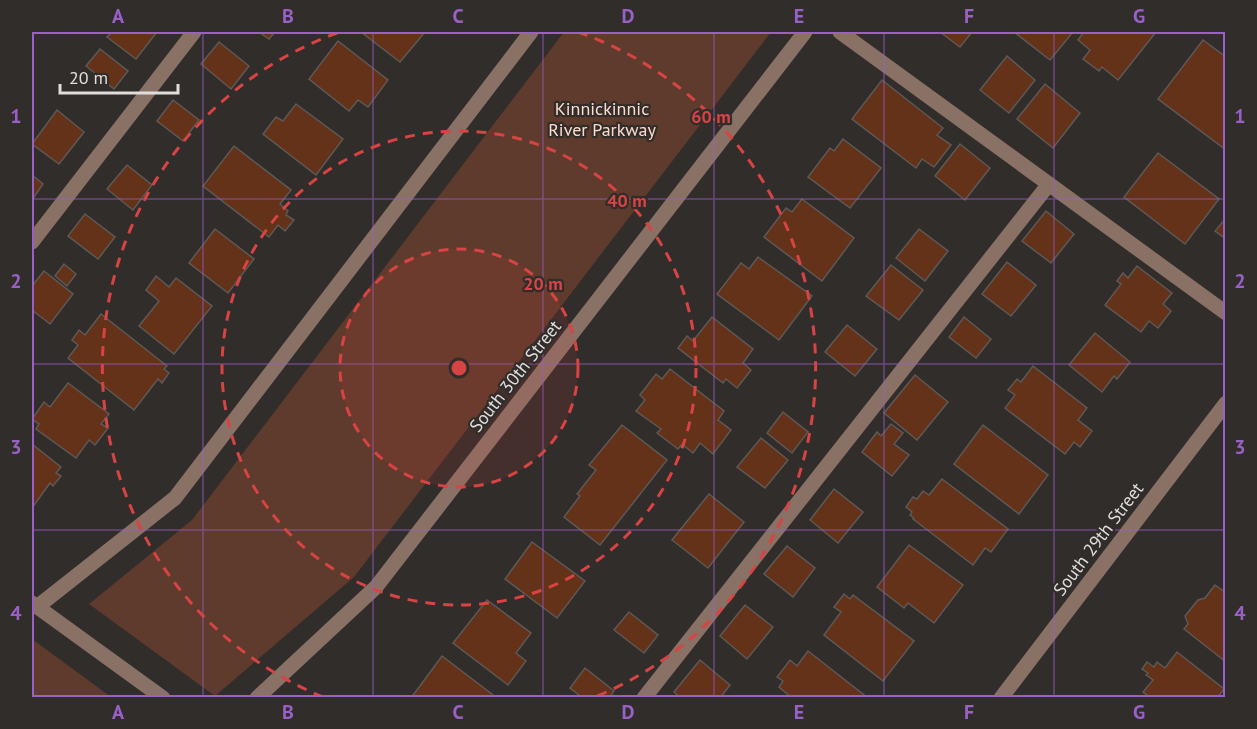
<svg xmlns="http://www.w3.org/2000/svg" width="1257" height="729" viewBox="0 0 1257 729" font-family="'PT Sans',sans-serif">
	<rect width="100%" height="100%" fill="#312d2b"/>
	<g fill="#5e3b2c">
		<path d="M564,32H771L354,577L215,696L89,604L192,520Z"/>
		<path d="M32,639L111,697H32Z"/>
	</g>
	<g fill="#643119" stroke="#5e5956" stroke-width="1.5">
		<path d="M112,32H157L136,59L107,37Z"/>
		<path d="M259,32H275L269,39Z"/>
		<path d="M361,32H425L400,62Z"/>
		<path d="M940,32H972L960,47Z"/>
		<path d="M1014,32H1073L1050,60Z"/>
		<path d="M1084,32H1156L1118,80L1102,67L1099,71L1083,59L1090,50L1078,40Z"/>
		<path d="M1203,40L1226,57L1224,63L1226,64V150L1158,99Z"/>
		<path d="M338,41L388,80L368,107L358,100L349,111L309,79Z"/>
		<path d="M219,42L249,66L231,89L201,64Z"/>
		<path d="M100,49L128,71L114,89L86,66Z"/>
		<path d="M1007,56L1035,80L1009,113L980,90Z"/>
		<path d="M882,80L943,128L937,135L951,145L934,167L922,159L916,168L852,119Z"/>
		<path d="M1045,84L1080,113L1053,148L1017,119Z"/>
		<path d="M173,100L199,120L183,141L157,121Z"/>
		<path d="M296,104L343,139L316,175L263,134L276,117L283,121Z"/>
		<path d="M57,110L84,132L59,164L32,144Z"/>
		<path d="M843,139L881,168L850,208L808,177L830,148L834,151Z"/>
		<path d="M960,144L990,168L965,200L935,176Z"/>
		<path d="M234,146L291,190L280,204L288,211L286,215L294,220L285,231L278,225L269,237L203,186Z"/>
		<path d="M1158,153L1219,199L1185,244L1124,197Z"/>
		<path d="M127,165L152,185L133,210L107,189Z"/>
		<path d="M32,175L43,184L32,200Z"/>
		<path d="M802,199L854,238L822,281L764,237L786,208L792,212Z"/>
		<path d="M1046,211L1074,234L1051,263L1022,241Z"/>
		<path d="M85,214L115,237L98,259L68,236Z"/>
		<path d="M1226,218V239L1215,231Z"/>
		<path d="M215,229L254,259L228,293L189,263Z"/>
		<path d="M919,229L948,251L925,281L896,258Z"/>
		<path d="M758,257L812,296L779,340L717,294L741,263L749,269Z"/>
		<path d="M1007,262L1036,285L1011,316L982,294Z"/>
		<path d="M64,264L76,274L67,286L55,276Z"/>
		<path d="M891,265L923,290L899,320L866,296Z"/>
		<path d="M1137,266L1172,293L1163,304L1171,311L1158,328L1149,321L1141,332L1105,305L1121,284L1117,281L1123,273L1128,278Z"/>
		<path d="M44,271L73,294L50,324L32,310V286Z"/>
		<path d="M156,276L169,287L176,278L212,306L174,354L139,326L159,301L146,290Z"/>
		<path d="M101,314L167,366L164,369L169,373L162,383L158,379L134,410L68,358L78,345L72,340L79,330L85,335Z"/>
		<path d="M712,317L753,349L743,363L751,370L737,388L726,379L723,383L678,348L687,336L693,341Z"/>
		<path d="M964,317L991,339L976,358L949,337Z"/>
		<path d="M847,325L877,349L855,376L825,352Z"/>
		<path d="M1095,333L1130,362L1117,379L1114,376L1102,392L1069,365Z"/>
		<path d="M1033,366L1087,408L1078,420L1092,431L1080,447L1074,442L1065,454L1005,408L1015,395L1008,390L1017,379L1021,382Z"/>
		<path d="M670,369L724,411L718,420L731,430L713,454L700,443L693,453L682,444L678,449L657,433L661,429L636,411L645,400L640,395L656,374L662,379Z"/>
		<path d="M915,375L948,402L917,440L884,413Z"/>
		<path d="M68,383L109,414L101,424L108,428L95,445L89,440L76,458L36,429L39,424L32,419L44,402L50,407Z"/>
		<path d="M783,412L808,432L792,453L767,433Z"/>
		<path d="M891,424L903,433L894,444L909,455L892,476L862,452L877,432L881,436Z"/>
		<path d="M622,425L667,460L600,545L564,517L580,496L577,494L596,470L589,465Z"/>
		<path d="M983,425L1048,475L1019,514L954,464Z"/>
		<path d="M761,438L788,460L765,488L737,467Z"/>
		<path d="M32,444L61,467L56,473L61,476L53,486L50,483L32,508Z"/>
		<path d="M942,479L1008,529L991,552L985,548L973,565L913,519L914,518L910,515L912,512L906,507L913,497L917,499L923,491L929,495Z"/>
		<path d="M834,489L863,512L838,543L810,520Z"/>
		<path d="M709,494L744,522L708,568L672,540Z"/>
		<path d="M532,542L585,581L557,618L505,579Z"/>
		<path d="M909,545L963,585L934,623L908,603L904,608L877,587Z"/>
		<path d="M787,546L815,568L793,597L764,574Z"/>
		<path d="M1215,585L1226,593V662L1184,629L1188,624L1185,616L1198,600L1205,598Z"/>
		<path d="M844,594L850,599L853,595L914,641L883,681L824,635L841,612L834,607Z"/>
		<path d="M487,600L531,633L516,653L526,661L508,685L453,643Z"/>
		<path d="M745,605L773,627L747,659L720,636Z"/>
		<path d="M629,612L658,635L644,653L614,630Z"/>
		<path d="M808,651L868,698H792L779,687L783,681L777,677L790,660L797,666Z"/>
		<path d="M1177,652L1224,689L1217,698H1151L1143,692L1153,680L1146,675L1148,673L1142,669L1147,662L1154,667L1157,662L1165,668Z"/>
		<path d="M442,656L497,698H411Z"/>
		<path d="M700,660L730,685L720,698H681L674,692Z"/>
		<path d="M585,668L614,691L609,698H583L570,688Z"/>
	</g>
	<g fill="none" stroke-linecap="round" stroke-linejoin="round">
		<g stroke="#8a7166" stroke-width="15">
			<path d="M840,32L1226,313"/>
			<path d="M32,242L194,32"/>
			<path d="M32,603L163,698"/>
			<path d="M37,607L175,498L531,32"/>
			<path d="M257,698L376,587L805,32"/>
			<path d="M644,698L1049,184"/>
			<path d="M1001,698L1226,403"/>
		</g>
	</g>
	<path fill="none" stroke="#9961c8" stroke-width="1.5" stroke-opacity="0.55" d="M203,32V698M373,32V698M543,32V698M714,32V698M884,32V698M1054,32V698M32,199H1226M32,364H1226M32,530H1226"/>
	<circle cx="459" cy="368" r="119" fill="#d84343" fill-opacity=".12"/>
	<g fill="none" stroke="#d84343" stroke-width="3" stroke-dasharray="10 8">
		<circle cx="459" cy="368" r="119"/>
		<circle cx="459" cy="368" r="237"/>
		<path d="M323 697A356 356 0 0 1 340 32M578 32A356 356 0 0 1 595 697"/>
	</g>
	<g text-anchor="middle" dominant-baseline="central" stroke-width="4.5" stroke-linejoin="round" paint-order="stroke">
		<g font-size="18" fill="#fedacb" stroke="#312d2b">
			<text x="602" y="108">Kinnickinnic<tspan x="602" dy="21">River Parkway</tspan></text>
		</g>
		<g font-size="18" fill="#e0dddc" stroke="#312d2b">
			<text transform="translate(515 376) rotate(-52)">South 30th Street</text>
			<text transform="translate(1098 539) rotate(-53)">South 29th Street</text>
		</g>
	</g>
	<circle cx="459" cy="368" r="9" fill="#d84343" stroke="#312d2b" stroke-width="3"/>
	<g font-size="18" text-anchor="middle" font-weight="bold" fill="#d84343" stroke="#312d2b" stroke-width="4.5" stroke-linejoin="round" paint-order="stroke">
		<text x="711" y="123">60 m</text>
		<text x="627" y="207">40 m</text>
		<text x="543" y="290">20 m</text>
	</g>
	<rect width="1257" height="729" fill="none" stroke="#312d2b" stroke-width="66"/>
	<path d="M60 84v9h118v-9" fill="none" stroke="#e0dddc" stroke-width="3"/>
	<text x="69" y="84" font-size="18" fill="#e0dddc" stroke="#312d2b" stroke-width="4.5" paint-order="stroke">20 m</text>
	<rect x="33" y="33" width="1191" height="663" fill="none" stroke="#9961c8" stroke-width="2"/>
	<g font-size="20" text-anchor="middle" font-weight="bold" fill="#9961c8">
		<text x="118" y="23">A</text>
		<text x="288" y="23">B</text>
		<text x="458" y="23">C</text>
		<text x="628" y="23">D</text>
		<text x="799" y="23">E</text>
		<text x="969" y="23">F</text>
		<text x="1139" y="23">G</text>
		<text x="16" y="123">1</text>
		<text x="1240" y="123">1</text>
		<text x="16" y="288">2</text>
		<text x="1240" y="288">2</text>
		<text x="16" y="454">3</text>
		<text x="1240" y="454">3</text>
		<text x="16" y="620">4</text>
		<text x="1240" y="620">4</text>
		<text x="118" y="719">A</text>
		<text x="288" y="719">B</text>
		<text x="458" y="719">C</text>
		<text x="628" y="719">D</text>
		<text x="799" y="719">E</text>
		<text x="969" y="719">F</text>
		<text x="1139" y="719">G</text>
	</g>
</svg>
